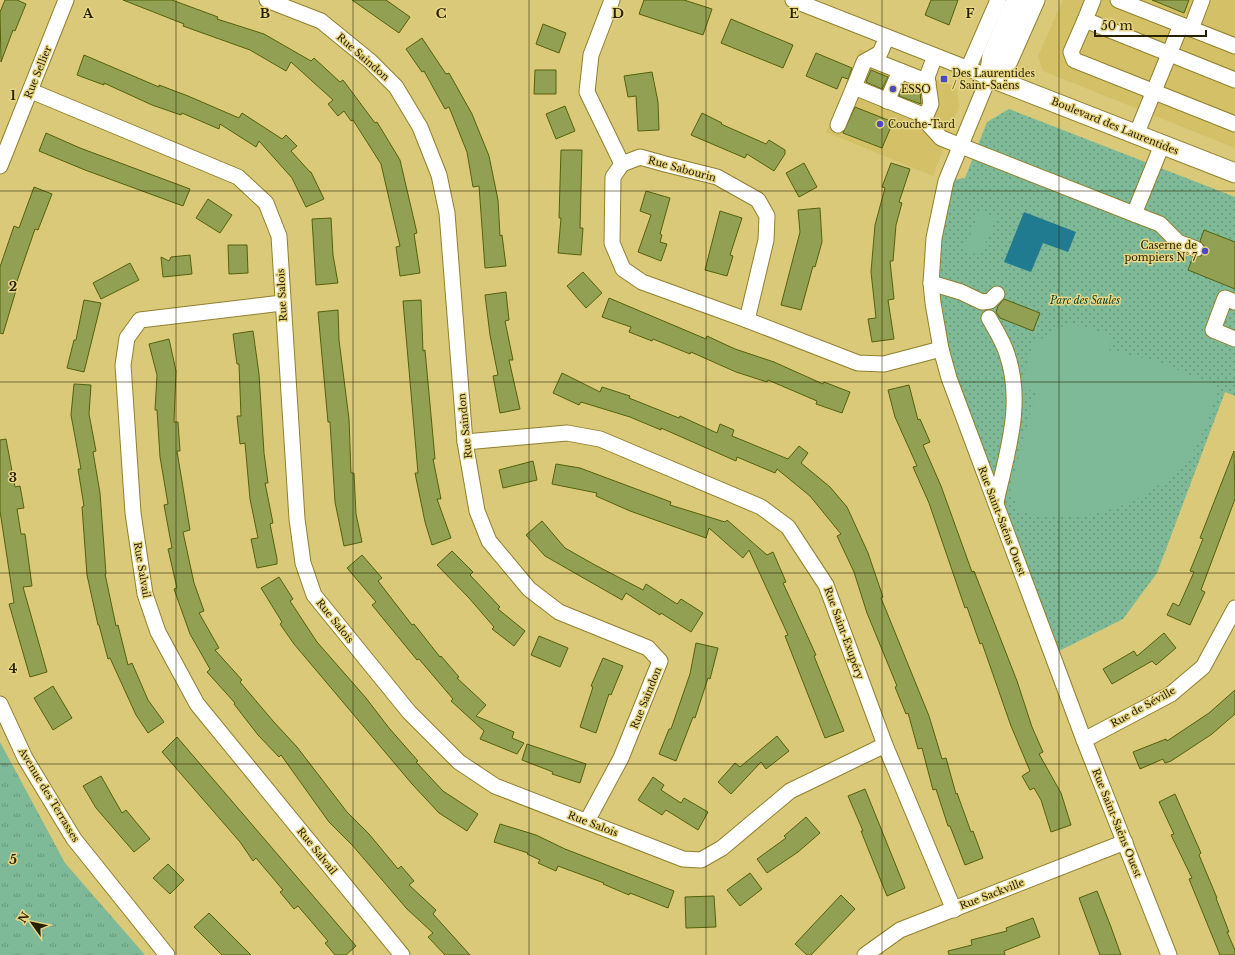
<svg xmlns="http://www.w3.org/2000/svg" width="1235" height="955" viewBox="0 0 1235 955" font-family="'Libre Baskerville',serif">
	<defs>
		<pattern id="grass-tufts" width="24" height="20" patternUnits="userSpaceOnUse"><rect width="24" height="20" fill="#7eba97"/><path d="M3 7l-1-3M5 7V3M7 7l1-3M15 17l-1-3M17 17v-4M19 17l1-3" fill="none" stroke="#679779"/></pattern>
		<pattern id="park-dots" width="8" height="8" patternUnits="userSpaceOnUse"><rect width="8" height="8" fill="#7eba97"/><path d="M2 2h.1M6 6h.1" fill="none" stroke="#679779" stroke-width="1.8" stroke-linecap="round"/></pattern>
	</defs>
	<rect width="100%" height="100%" fill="#d9c978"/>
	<g fill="#d4c167">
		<path d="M1063,0H1235V148L1043,71L1038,56Z"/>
		<path d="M860,49L953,86L957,90L959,107L933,176L826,132Z"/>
	</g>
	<path fill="url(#grass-tufts)" d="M0,742L65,863L145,955H0Z"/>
	<path fill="url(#park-dots)" d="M1009,109L1235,197V396L1225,392L1157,573L1123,619L1053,654L996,502L933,303L946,181L965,178L987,122Z"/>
	<g fill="#7eba97">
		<path d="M980,211L996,218L980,256L964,249Z"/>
		<path d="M1068,323L1112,335L1109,350L1155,361L1216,385L1218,391C1211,410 1205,432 1194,450C1188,462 1177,470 1167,479C1125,513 1082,521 1030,514L1023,512L1017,507L1010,489L1036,392L1021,387L1033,344Z"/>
	</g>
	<path fill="#217b90" d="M1024,212L1076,232L1068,252L1043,243L1031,272L1004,262Z"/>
	<g fill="#92a053" stroke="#55610b">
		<path d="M5,0H17L26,4L15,31L13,30L1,62L0,12Z"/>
		<path d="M123,0H172L218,17L217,19L264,34L311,61L314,58L340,82L343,80L375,123L377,122L400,160L417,233L414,234L420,273L400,276L396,247L400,246L381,164L353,120L351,121L344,111L338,116L328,104L333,100L291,62L286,71L250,50L183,26L184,24Z"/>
		<path d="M352,0H386L410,17L399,33Z"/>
		<path d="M644,0H684L712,9L703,35L639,14Z"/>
		<path d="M931,0H958L949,25L925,15Z"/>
		<path d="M1152,0H1189L1184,13Z"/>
		<path d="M731,19L793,45L783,68L721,43Z"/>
		<path d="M543,24L566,33L559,53L536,44Z"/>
		<path d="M422,38L446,74L449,73L472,114L489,156L498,200L500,236L502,235L506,266L485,268L479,186L473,187L467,152L449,107L445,109L424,71L422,72L406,49Z"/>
		<path d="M816,53L852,68L848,79L842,77L837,89L806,76Z"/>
		<path d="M84,55L159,87V85L188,96L239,118L242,113L282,139L286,135L297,146L291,151L310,172H311L324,199L306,207L292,178L259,141L256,147L220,124L219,129L182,113L181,115L152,105L104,83V85L77,75Z"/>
		<path d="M535,70H556V94H534Z"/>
		<path d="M871,70L888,77L882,89L866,82Z"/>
		<path d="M652,72L658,102L659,130L638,131L636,96L628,97L624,76Z"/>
		<path d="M904,83L920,90L921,104L899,96Z"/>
		<path d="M565,106L575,131L556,139L546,114Z"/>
		<path d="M855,107L893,122L882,148L843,133Z"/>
		<path d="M702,113L722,123L721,124L766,144L769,140L785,150V154L774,171L747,154L745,158L691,135Z"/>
		<path d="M46,133L80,148L190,189L183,206L85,170L39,151Z"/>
		<path d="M561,150H582L580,228H583L581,255L558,253L561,218H559Z"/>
		<path d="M804,163L817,187L799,197L786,173Z"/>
		<path d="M891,163L910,169L899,202L902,203L896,225L893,261H890L894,299L888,300L894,339L872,342L868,319L876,318L871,272L875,225L885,188L882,187Z"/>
		<path d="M34,187L52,194L38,230L35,229L15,287H17L3,334L0,333V267L14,226L19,228Z"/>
		<path d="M646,191L670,198L660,234L662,235L660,242L667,244L661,261L638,252L651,215L640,211Z"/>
		<path d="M208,199L232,215L220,233L196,218Z"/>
		<path d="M820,208L822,242L815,267L813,266L801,310L781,305L800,232L798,210Z"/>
		<path d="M720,211L742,218L730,255L733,256L727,276L705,270Z"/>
		<path d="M331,218L333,255L338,283L316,285L312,219Z"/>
		<path d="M1204,230L1235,242V289L1188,270L1193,257L1201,256L1204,253L1205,247L1200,241Z"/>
		<path d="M228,245H247L248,273L229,274Z"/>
		<path d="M190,255L192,274L163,277L161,257L169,261L171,257Z"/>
		<path d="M130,263L139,280L101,299L93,283Z"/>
		<path d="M583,272L602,293L586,308L567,286Z"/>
		<path d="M506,292L509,320L505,321L513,360H509L520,409L500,413L493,376L498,375L490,335L485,295Z"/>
		<path d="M609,298L706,339L707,336L735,349L774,362L823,384L824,382L850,392L842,413L816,404L817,401L768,380L767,382L736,372L691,352L690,354L653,339L652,341L629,332L631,327L602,317Z"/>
		<path d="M1004,299L1040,313L1033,331L1000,318L996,312L998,306Z"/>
		<path d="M84,300L101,303L84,372L67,368L74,340H76Z"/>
		<path d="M421,300L423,351L425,350L435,459H433L441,499H437L451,538L432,545L425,522L415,473H418L403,301Z"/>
		<path d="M338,310L339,340L349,419L351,473H354L356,514L362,542L344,546L335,502L330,422H328L318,312Z"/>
		<path d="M253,331L259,374L264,453L268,483H265L273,523L270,524L277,559V564L257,568L251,539L258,538L250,499L245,443L240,444L237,416H241L239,364H237L233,334Z"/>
		<path d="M169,339L176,371L174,422H178L180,451H177L190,530L183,532L194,583L204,611L199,613L219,648L215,650L242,680L240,682L273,721L297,747L347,812L369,834L398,869L401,866L414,881L409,885L436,910L433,914L470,955H445L428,937L433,933L407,909L353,846L329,822L281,755L279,757L258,735L234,704L235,703L207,672L210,669L190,634L174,589L177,588L168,549L172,548L164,505L168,504L160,457L157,410H155L157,375L149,344Z"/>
		<path d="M562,373L600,392L602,387L630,396L629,398L679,418L680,416L717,433L720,424L734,430L732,436L788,459L799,446L808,453L801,463L830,487L847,507L868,553L883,597L881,598L929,716L942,759L946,758L956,794L957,793L971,832L973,831L983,858L965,865L950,826H948L936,789L933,790L922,748L918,749L908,713L906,714L895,687L897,686L867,613L854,572L837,536L841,534L810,496L777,469L775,473L737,457L736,461L661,428V430L630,417L581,402L579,405L553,393Z"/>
		<path d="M74,384L91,385L89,414L96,451L93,452L100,493L106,574H105L116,626L118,625L128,665L132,663L148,700L164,722L148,733L136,715L110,658L108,659L99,625H98L87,575L82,507L84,506L78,469H81L71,415Z"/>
		<path d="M909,385L918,420L920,419L930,442L923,445L941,486L972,572L974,571L1017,681L1032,727L1043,752L1039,754L1061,793L1071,825L1051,832L1041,800L1034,788L1030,790L1022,776L1030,771L1011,726L982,643L980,644L967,607L965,608L929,503L913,467L917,466L895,417L888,390Z"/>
		<path d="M6,439L15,487L20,486L24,508L17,509L21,534H25L32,586L23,587L47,672L30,677L9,604L14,603L0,511V440Z"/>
		<path d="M1234,451L1235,499L1201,590L1205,592L1190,625L1167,615L1173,603L1179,606L1194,572L1190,571L1203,539L1200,538Z"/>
		<path d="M533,461L537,480L503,488L499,470Z"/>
		<path d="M556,464L580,468L671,502L670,505L725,522L727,520L767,555L773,552L786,582L783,583L816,655L814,656L844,731L825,738L785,636L788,635L749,550L743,558L709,528L706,538L630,511L596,496L597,493L552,484Z"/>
		<path d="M542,521L565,548L595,565L643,590L646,584L677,604L681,599L703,613L691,632L661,613L660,615L626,593L622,600L545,556L526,535Z"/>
		<path d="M452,551L473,572L470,575L500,607L498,609L525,631L514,646L492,629L494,627L469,598L437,565Z"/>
		<path d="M362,555L382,578L378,581L412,625L414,624L440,657L441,656L459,677L457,678L486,705L476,716L514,732L512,738L524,743L517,754L480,739L484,731L451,701L453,699L419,659L417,660L372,605L376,602L347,568Z"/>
		<path d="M279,577L293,599L290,601L317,642L366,698L389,728L418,761L416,762L443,791L478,814L467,831L439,813L412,784L294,644L280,624L282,622L261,588Z"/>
		<path d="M1164,633L1176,648L1156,665L1152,661L1112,684L1103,669L1134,651L1137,656Z"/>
		<path d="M539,636L568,648L560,667L531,655Z"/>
		<path d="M696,643L718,648L710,679L708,678L695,718L693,717L676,761L659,754L669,729H671L690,674Z"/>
		<path d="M603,658L623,666L611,695L609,694L596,733L580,727L593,687L591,686Z"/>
		<path d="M53,686L72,718L53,730L34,698Z"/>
		<path d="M1235,690V714L1212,734L1171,761L1165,763L1163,759L1140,769L1133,752L1166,739L1167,741L1209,713Z"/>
		<path d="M777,736L789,751L766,769L761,762L731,794L718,782L735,763L740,767Z"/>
		<path d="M177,737L356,946L346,955H335L325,943L328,941L298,906L294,909L280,892L283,890L256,858L253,861L240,842L162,752Z"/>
		<path d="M527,744L586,764L580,783L552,774L553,772L522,760Z"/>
		<path d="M101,776L122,813L126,810L150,839L134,852L96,808L83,786Z"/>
		<path d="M653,777L664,785L661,790L681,803L684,798L708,812L698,830L666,810L662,815L638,800Z"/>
		<path d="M865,789L905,888L887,896L861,831H863L848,796Z"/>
		<path d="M1175,794L1201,853L1199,855L1217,898H1216L1229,932H1227L1235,950V955H1220L1189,879L1192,878L1171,835L1174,834L1159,802Z"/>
		<path d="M806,817L820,833L798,852L767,873L757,859L786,838L784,836Z"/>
		<path d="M500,824L536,835L565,849L674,891L668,908L630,893L629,895L603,884L604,883L558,866L556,871L538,863L540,860L527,854L528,853L494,842Z"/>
		<path d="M168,864L184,880L170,894L153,878Z"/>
		<path d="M750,873L762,889L740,906L727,890Z"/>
		<path d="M1097,891L1111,927L1121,955H1100L1079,898Z"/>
		<path d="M841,895L855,909L811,955H807L795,944Z"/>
		<path d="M714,896L716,927L686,928L685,897Z"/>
		<path d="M209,913L251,955H222L194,927Z"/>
		<path d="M1033,918L1040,937L1004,951L1005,955H949L948,951L972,945L971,940L1007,931L1006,928Z"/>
	</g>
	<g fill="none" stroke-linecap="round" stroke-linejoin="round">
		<defs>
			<g id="minor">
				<path d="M267,0L321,21L370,61L396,87L420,127L439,175L447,213L465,442L477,511L489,541L529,589L559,612L648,648L660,661L621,758L587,821"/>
				<path d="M612,0L591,55L587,92L622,164L640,157L665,164L717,177L758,200L767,216L766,240L747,320L858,363L884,364L941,349"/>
				<path d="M793,0L989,77L946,181L934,238L931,283L933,303L941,349L949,378L1084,740L1169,955"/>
				<path d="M1093,0L1085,20L1235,80"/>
				<path d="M1118,0L1235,46"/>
				<path d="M1085,20L1071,52L1074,60L1235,124"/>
				<path d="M1191,29L1202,0"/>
				<path d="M887,37L880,53L864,62L854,87L918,113L941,138L961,146L1134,214L1162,145"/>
				<path d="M870,59L928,82"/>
				<path d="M968,69L998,0"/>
				<path d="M31,91L238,177L266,203L279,236L297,519L303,563L314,595L409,712L459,762L495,786L683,859L701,860L722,848L790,791L885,745"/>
				<path d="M887,101L900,71"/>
				<path d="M924,120L931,104L927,77L935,56"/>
				<path d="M838,125L854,87"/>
				<path d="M1136,135L1181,25"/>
				<path d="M622,164L613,177L612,243L623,269L642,282L747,320"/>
				<path d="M0,166L66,0"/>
				<path d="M1134,214L1160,224L1178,242L1196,249"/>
				<path d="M931,283L961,292L982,302L990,301L997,294"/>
				<path d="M1235,302L1225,298L1213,330L1235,339"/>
				<path d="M282,303L140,320L127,338L123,365L133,513L145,594L158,632L197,704L402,955"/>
				<path d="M989,318C995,329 1003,341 1007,354C1024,404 1007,452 996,502"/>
				<path d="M465,442L567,433L600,439L761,507L788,527L826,585L885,745L954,910"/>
				<path d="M0,704L25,758L74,839L167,955"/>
				<path d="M1084,740L1171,694L1203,667L1235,608"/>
				<path d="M865,955L900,930L1125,842"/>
			</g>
			<g id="major">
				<path d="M989,77L1235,173"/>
				<path d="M989,77L1008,61L1035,0"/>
				<path d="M989,77L992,56L1016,0"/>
			</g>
		</defs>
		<use href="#minor" stroke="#91812e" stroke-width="17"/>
		<use href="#major" stroke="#91812e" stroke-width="21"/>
		<use href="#minor" stroke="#fff" stroke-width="15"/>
		<use href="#major" stroke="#fff" stroke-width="19"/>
	</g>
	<path fill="none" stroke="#282100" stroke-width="1" stroke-opacity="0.55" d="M176,0V955M353,0V955M529,0V955M706,0V955M882,0V955M1059,0V955M0,191H1235M0,382H1235M0,573H1235M0,764H1235"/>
	<g fill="#4c4ac0" stroke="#e7d685" stroke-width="1.5">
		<rect x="940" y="75" width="8" height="8" rx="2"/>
		<circle cx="893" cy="89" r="4"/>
		<circle cx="880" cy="124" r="4"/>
		<circle cx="1205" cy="251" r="4"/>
	</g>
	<g text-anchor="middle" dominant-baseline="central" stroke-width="3" stroke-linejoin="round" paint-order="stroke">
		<g font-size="10" fill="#282100" stroke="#e7d685">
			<text transform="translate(363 57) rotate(41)">Rue Saindon</text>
			<text transform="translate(38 72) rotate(-68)">Rue Sellier</text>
			<text transform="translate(1115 126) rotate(22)">Boulevard des Laurentides</text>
			<text transform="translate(682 169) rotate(15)">Rue Sabourin</text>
			<text transform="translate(282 295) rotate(-93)">Rue Salois</text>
			<text transform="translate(465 426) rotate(-96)">Rue Saindon</text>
			<text transform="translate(1002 521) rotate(69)">Rue Saint-Saëns Ouest</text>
			<text transform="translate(142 570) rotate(80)">Rue Salvail</text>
			<text transform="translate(335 621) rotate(51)">Rue Salois</text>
			<text transform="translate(844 633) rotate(70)">Rue Saint-Exupéry</text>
			<text transform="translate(646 698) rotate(-68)">Rue Saindon</text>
			<text transform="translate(1143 707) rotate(-29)">Rue de Séville</text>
			<text transform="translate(49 795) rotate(59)">Avenue des Terrasses</text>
			<text transform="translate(1117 823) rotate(68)">Rue Saint-Saëns Ouest</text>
			<text transform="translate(593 824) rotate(21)">Rue Salois</text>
			<text transform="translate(317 851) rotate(51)">Rue Salvail</text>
			<text transform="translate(992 894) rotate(-21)">Rue Sackville</text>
		</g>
		<g font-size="10" fill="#282100" stroke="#e7d685" text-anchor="start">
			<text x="952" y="73">Des Laurentides<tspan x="952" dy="12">/ Saint-Saëns</tspan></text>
			<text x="901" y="89">ESSO</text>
			<text x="888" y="124">Couche-Tard</text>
			<text x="1197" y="245" text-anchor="end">Caserne de<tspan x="1197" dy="12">pompiers N° 7</tspan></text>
		</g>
		<g font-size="10" font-style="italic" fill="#053c23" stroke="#e7d685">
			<text x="1085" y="300">Parc des Saules</text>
		</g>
	</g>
	<g font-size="13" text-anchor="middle" font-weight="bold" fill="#282100" stroke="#e7d685" stroke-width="3" stroke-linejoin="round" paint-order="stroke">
		<text x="88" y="18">A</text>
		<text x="265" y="18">B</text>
		<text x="441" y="18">C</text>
		<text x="618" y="18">D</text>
		<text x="794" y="18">E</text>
		<text x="970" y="18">F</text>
		<text x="13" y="100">1</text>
		<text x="13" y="291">2</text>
		<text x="13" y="482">3</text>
		<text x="13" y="673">4</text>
		<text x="13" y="864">5</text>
	</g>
	<g transform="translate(32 923) rotate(303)" stroke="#e7d685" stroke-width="3" paint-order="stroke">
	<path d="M0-3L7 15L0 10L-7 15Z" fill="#282100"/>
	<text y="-6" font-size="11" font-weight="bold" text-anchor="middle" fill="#282100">N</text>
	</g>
	<path d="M1095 30v6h111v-6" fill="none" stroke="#282100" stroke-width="2"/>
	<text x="1101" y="30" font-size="12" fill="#282100" stroke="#e7d685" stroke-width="3" paint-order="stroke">50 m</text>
</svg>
